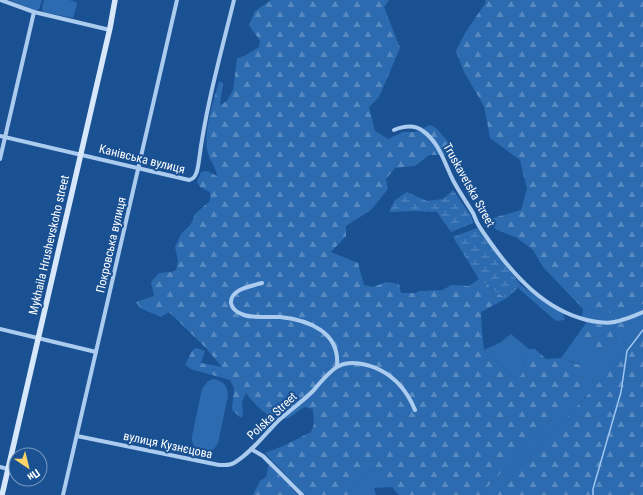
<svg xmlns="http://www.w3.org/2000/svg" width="643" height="495" viewBox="0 0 643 495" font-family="'Roboto Condensed',sans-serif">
	<defs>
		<pattern id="forest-firs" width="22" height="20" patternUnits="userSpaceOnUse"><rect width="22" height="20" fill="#2d6bb1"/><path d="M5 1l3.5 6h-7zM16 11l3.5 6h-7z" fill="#5789c1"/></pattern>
		<pattern id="wetland-marsh" width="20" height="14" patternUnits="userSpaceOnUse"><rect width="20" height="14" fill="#2d6bb1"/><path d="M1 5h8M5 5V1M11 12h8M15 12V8" fill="none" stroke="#5789c1"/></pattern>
	</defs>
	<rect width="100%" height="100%" fill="#1a5193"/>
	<g fill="#2d6bb1">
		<path d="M10,0H42L39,9L36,11Z"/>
		<path d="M44,0H69L76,2L77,5L73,18L43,12L42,9Z"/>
		<path d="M521,285L544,302L563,313L565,320L556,321L518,288Z"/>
		<path d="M643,304V335L495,495H480L551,419L579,364L561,358L586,323L582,317L583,309L609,313Z"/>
		<path d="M511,334L529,349L525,358L522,375L516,379L484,350L501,342Z"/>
		<path d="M213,379C223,380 228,386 228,396L218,443C210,459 191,454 192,436L202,389L208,381Z"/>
		<path d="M370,470L378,471L393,487L374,488L376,495H348L352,486Z"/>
	</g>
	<g fill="url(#forest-firs)">
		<path d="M271,0H389L384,7L400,48L379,97L369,107L375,131L388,139L403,132H415L430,125L436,128L450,144L451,155H429L415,166L395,168L386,179L388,189L371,210L346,226V236L331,252L358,263L364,285L373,287L386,282L399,284L401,293H415L420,291L443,290L451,285L469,286L479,279L499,294L507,298L481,312L482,331L484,350L516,379L522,375L525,358L529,349H535L546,359L561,358L585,367L583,382L551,419L480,495H399L378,471L370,470L352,486L348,495H305L265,453L283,446L311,432L314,424L313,409L304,407C299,410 293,416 288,418C272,424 254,404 246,393L242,402L243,415L241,418L232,410L234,388L230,380L191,369L185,365L192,351L196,348L205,351L201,363L222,367L205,347L169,312L161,317L140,308L136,302L154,296L151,282L159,273L171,272L176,270L178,261L175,247L181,234L191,224L195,214L210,201V192L200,187L197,182L201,172L207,171L217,176C216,167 210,161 208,153C202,133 214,101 219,81L223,83L220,105L227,101L233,90L237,58C245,57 252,51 259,47L260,41L249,25L255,11Z"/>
		<path d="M485,0H643V304L609,313L583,309L543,267L533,250L517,238L495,229L493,218L521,210L527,189L520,160L490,138L484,106L464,72L456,51L465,33L486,2Z"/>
		<path d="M636,321C626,330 624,337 617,348L597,352L581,336L593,324L611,325Z"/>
		<path d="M643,335V495H495Z"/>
		<path d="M269,465L298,495H253L260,481L266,477Z"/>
	</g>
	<g fill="url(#wetland-marsh)">
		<path d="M453,190L471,216L473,223L451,232L437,212L413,211L389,212L395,200L407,192L427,201L443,199Z"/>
		<path d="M477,228L521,285L507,298L499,294L479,279L453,237Z"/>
	</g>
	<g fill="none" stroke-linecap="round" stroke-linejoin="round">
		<path stroke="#9ec6f1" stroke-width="1.5" d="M593,495V489L621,392L627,351L643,330"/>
		<g stroke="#abcbef" stroke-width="4">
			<path d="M1,0L34,12L110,30"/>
			<path d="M394,130C404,126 414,124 423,131C440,143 445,165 454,182C460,193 467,203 473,213C475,217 476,221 478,224C481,230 486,236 490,242C514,276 545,310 587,320C596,322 605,324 614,322C624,320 634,316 643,312"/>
			<path d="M0,136L189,180C197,179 198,167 199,160C206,106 221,53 234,0"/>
			<path d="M0,159L34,12"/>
			<path d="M262,283C252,286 230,289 231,303C232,309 238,313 244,315C253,318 270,317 280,317C309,320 340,332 337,366"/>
			<path d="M0,329L96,352"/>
			<path d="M77,436L219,465C225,465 229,466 234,463C251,453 264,435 278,421C289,411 302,402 313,391C319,384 330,370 339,366C350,360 368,364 380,370C396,378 408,393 415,410"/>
			<path d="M251,449L263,456L302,495"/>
			<path d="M0,467L8,469"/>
			<path d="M63,495L177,0"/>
		</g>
		<path stroke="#d8e8fb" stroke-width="5.5" d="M2,495L110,28L115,0"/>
	</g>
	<g text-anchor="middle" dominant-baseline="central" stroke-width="4" stroke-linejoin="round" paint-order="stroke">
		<g font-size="12" fill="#fff" stroke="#1a5193">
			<text transform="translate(142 159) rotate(14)">Канівська вулиця</text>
			<text transform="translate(469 185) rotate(61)">Truskavetska Street</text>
			<text transform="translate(49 245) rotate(-77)">Mykhaila Hrushevskoho street</text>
			<text transform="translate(111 245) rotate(-77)">Покровська вулиця</text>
			<text transform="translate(272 416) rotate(-43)">Polska Street</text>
			<text transform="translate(168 445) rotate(12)">вулиця Кузнєцова</text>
		</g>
	</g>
	<g transform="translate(28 467) rotate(145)"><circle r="19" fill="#1a5193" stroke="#7697be"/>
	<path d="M0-3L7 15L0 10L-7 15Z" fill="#ffd169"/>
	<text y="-6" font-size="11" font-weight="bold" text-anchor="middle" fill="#ffffff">Пн</text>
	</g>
</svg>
